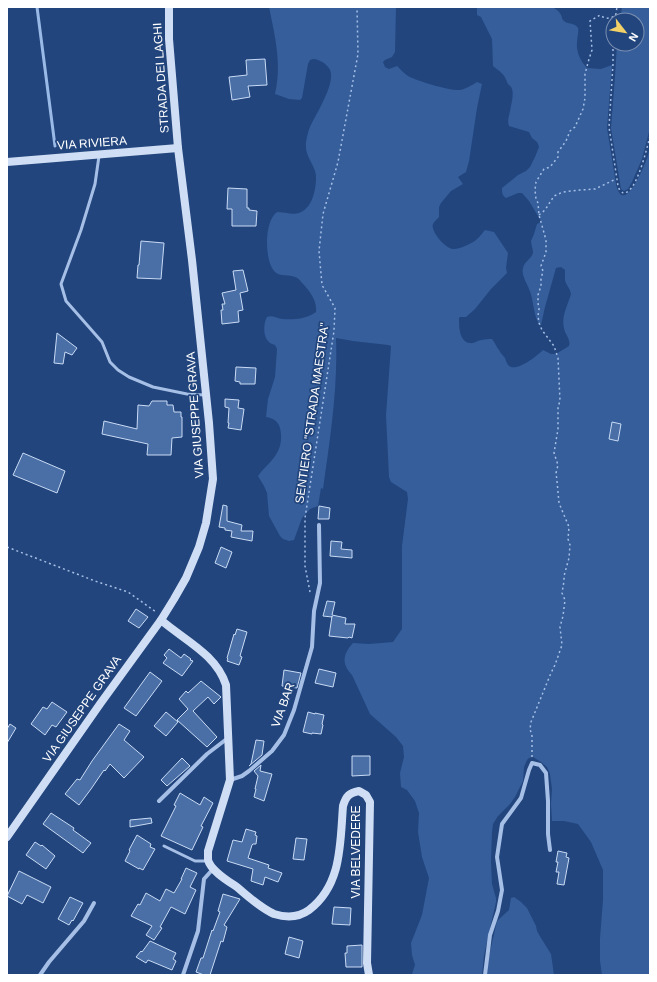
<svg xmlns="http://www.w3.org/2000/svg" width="657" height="982" viewBox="0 0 657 982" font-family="Helvetica,sans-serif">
	<rect width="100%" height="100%" fill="#22457d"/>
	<g fill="#355e9b">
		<path d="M269,7H396L395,52L392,57L385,60L383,62L385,67L389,69L397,66C400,69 405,74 408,76C417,81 450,91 460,90C466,89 472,85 477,82L482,84L477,108L469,161L466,172L458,177L463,184L451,191L441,203L439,207V217C437,219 434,222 433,224C430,231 446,249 453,249C458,250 473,243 476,240C480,237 482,233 485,230L494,232L508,253L506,268L507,273L491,289L475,309L466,317H460L459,318C459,326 459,342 470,343C474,344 478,340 482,340C485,339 489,339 492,339C495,343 496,346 499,350C500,353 503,355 505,358C506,361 507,364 509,366C517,372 537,356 543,350L551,354H556L569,346C571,339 565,335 564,328C561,316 568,305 571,294C570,288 566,285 565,280C565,278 565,273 565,270L561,267L556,268L545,307L541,325H540C533,317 534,299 529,289C527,283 521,275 523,268C524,262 531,259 533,253C533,249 531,244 531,241L534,234L537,224L541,222V221L529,201L522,193H518L506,198C502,195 502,193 502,188L518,175L526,171L530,167L535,157L539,147L538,144L537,142L532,138L529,132L509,126C507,121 509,116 510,111C511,104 514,96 512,89C511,86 508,85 507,82C504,73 500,72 493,66L492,39L481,17L477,15V7H552C556,9 559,11 561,15C563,19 561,18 564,21C567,24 576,23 578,28C579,30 577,40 577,43C576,52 581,62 587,68L601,69L612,65L607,128L616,184C623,216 642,171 646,161C648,156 649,151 650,146V975H632L628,974L627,975H602L600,961V938L603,900V870L591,842L578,824L564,821H552L551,804L552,789L550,774L547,767L541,762L533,757L529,758L527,760L524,767L523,781L515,797L510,804L498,816L493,824L492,832L491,862L492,884L496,898V902L484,955L482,975H407L412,974L415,965L412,955L411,943L422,915L429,878L422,857L418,832L419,813L415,801L407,790L401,787L400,773L404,757L403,746L396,737L370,714L352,675C341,664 343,654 353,643L369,644L393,642L402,629V546L408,499L407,492L391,482L389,477L386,415L391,346L388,345L353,341L336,338C338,389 330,439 323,489L321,488L318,506L310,509L302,518L294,540L289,541L283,539L280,536L269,516L267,493L264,486L258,476C262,470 267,466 272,460C280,451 283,440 280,428C278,421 273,418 266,417L268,399L275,377L277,349L275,345C273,344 271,344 269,342C263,337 263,324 267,317C272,315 276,318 282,319C294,320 306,319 316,312C317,301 311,293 304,285C301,282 299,278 295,277C289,274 280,277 275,272C264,261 264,221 277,212C283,212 293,215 299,213C312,208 315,193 316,180C316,177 316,174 315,171C311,159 305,156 306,142C307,137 308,131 310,127C316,114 336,83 330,70C329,67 326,65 324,63C320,61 317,59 313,59L310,60L308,64L302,98L300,100L289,99L275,94C282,63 275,37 269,7Z"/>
		<path d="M622,7H650V128L642,159L632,182L628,189L624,191L621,189L620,183L611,128L615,77L617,44H637V20H620Z"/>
		<path d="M514,897L521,902L527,908L536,926L537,931L541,938L551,954L554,975H487L489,956L497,921L509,910L511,898Z"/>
	</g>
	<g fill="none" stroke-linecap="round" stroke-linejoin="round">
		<path stroke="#99bae7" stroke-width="3" d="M37,7L55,146"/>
	</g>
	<g fill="#4a6fa6" stroke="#c9dbf5">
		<path d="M265,59L267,85L248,86L250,97L232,100L229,77L247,75L246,60Z"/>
		<path d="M228,188L247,189V208H249V210L257,211L256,226H232V209H227Z"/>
		<path d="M141,241L164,243L161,279L137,278L138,265H139Z"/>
		<path d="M243,270L248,291L240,293L243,310L238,311L239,322L222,324L221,310H223L222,304H225L222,293L236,290L233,271Z"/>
		<path d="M57,333L77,348L72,355L65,352L63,364L54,363Z"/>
		<path d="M236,367L256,368L255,384H240V382L235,381Z"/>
		<path d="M225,399L239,400L238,408L244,409L241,430L228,428L229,423H228L229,408L225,407Z"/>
		<path d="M152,401H167V405H173L174,412H181V417H182V437L172,438L171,455H147L148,444L102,434L104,421L137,429L138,405L149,406Z"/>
		<path d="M612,422L621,424L618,441L609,439Z"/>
		<path d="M23,453L65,471L57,493L13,475Z"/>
		<path d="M223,505L227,506V521L242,525L241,531H253L252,541L231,537L232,531L225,530V528L219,527Z"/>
		<path d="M319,506L330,508L329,519H318Z"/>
		<path d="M331,541L342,542L341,549L352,550V558L330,556Z"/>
		<path d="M221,547L232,552L226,568L215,563Z"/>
		<path d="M327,601L335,602L332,615L346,618L345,624H355L352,638L349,637L348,638L329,636L332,616V617L323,616Z"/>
		<path d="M136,609L148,617L139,628L128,621Z"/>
		<path d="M237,629L247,632L240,656L242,657L239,665L227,661L228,659L227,658L234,634L235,635Z"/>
		<path d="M169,649L181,658L184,654L191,659L190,660L193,661L182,676L163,663L167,658L164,655Z"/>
		<path d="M319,669L336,673L333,687L315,683Z"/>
		<path d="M284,670L301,673L297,688L282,686Z"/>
		<path d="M150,672L162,681L136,716L124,708Z"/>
		<path d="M201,681L221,697L214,704L208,697L193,711L217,737L207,747L177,720L188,709L179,699L186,691L188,693Z"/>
		<path d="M52,702L67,712L56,727L52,725L45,735L31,724L43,707L47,709Z"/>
		<path d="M166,712L178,722L166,736L154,726Z"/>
		<path d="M308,712L315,714V713L324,715L322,724L323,725L321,734L312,733V734L303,732Z"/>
		<path d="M10,724L16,728L7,743V729Z"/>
		<path d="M119,724L130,731L124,740L144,757L124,778L110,764L105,771L104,770L91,789L79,805L65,794L77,779L80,780L92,761Z"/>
		<path d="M256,740L264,741L262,755L249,766L251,764Z"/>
		<path d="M352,756H370V775L352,776Z"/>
		<path d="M182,758L190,766L167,786L161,780Z"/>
		<path d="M261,765L260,771L272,774L264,801L254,797L256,789H255L258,776L254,771Z"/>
		<path d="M180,793L200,805L204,797L213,803L201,826L203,827L192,850L161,836L176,806L174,805Z"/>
		<path d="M51,813L74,828L73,830L91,843L83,853L43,824Z"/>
		<path d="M151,818L152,823L130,827V820Z"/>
		<path d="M246,829L256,832L255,835L257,836L256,844H253L252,845L248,858L269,865L268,868L282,873L278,882L265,877L263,885L251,881L253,869L227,861L233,840L242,842Z"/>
		<path d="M137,835L151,844L150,847L155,849L143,870L139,868V869L125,861L130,851L129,850Z"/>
		<path d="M296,838L307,839L304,860L293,859Z"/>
		<path d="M35,842L41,846L42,845L55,856L46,869L26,855Z"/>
		<path d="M558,851L567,853L566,857L569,858L564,885L557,884L559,872H556L558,862H556Z"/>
		<path d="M186,868L197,873L190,887L196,890L185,914L171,907L160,927L162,928L154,940L146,935L152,926L131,916L138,904L140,905L146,893L160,901L166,889L174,893L182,879H181Z"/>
		<path d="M19,871L51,887L43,903L27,895L22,904L7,896Z"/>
		<path d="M223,894L240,899L224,925L227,927L223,942L221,941L210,975H204L196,972L201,958H203L212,930L213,931L220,912L218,911Z"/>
		<path d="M70,897L83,903L73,921L72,920L69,925L58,919Z"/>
		<path d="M334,907L351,908L350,925L332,924Z"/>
		<path d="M289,937L303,941L299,958L285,954Z"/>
		<path d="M150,941L176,953L173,959L176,961L172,970L148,960L146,963L136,957L141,951L142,952Z"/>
		<path d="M362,945V967H346L345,953H347V946Z"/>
	</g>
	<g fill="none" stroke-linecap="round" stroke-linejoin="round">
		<g stroke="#a6bfe6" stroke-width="1.5" stroke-dasharray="2 3" stroke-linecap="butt">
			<path d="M615,20L617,7"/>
			<path d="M613,44V64L609,127L618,186L620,191C623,193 624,194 627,192C638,186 647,148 650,136"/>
			<path d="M539,215L545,210L554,196L563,192L580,190L595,189L616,179"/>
			<path d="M7,547L95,581L128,592L156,612"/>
			<path d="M310,592L305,566V518L334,331L335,308L322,285L319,251L323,214L338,162L358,54L357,7"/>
			<path d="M532,757V736L530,729L531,722L551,673L555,665L562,645L560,627L563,616L565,600L562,593L564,581V576L569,558L570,545L568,539L569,527L559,503L557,481L556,473L558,465L554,453L558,429V407L560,401L558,358L554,346L542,330L539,323L538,316L539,309L538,303V295L541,286V279L543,271L541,266L546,252V240L539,215L538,203L536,199L535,190L536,182L544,169L550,167L558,157V152L566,141L570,131L575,127L583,109L585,98V74L589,59L592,50L590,21L600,15C605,19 609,19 615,16"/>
		</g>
		<g stroke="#a6bfe6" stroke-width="3">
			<path d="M99,156L95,184L81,230L61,284L66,301L95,334L102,342L110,362L118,370L129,377L153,387L187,394L205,395"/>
			<path d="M164,846L195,861H207"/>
		</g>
		<g stroke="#a6bfe6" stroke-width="4">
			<path d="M230,780L242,776L249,771L272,751L284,735L294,710L312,647L314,611L320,583L319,525"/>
			<path d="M159,801L207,754L228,738"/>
			<path d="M40,975L49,962L84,921L94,903"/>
			<path d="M183,975L198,931L204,879L213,869"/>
			<path d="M485,975L490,935L498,911L502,890L497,857L502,824L521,798L529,770L532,763L540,765L546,773L548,801V834L550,850"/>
		</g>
		<g stroke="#cfdef5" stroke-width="8">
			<path d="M7,162L178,148"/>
			<path d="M161,620C184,640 216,654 226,685L230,780L208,851C208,854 208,857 208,860C211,871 228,881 237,887C246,895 263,909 274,914C287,918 298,918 309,910C342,885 340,844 343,806C346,796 349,793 359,791L366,795L370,802L367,963L369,975"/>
			<path d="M7,837L100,704L161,620L174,599L186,578L199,547L206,523L213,479L209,423L192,260L178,148L169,39V7"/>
		</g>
	</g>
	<g text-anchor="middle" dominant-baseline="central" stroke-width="3.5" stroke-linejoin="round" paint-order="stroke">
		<g font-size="12" fill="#fff" stroke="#22457d">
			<text transform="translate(161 78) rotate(-94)">STRADA DEI LAGHI</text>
			<text transform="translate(92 143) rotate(-4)">VIA RIVIERA</text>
			<text transform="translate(312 413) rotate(-82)">SENTIERO "STRADA MAESTRA"</text>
			<text transform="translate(195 415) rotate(-94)">VIA GIUSEPPE GRAVA</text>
			<text transform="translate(283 705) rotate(-70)">VIA BAR</text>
			<text transform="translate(82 709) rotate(-55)">VIA GIUSEPPE GRAVA</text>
			<text transform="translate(356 852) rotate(-90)">VIA BELVEDERE</text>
		</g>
	</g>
	<rect width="657" height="982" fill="none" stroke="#ffffff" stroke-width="16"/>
	<g transform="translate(625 32) rotate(121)"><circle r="19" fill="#22457d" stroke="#7a8fb1"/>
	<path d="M0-3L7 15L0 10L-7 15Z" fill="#f2d168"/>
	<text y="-6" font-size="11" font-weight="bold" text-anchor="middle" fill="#ffffff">N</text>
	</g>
</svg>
